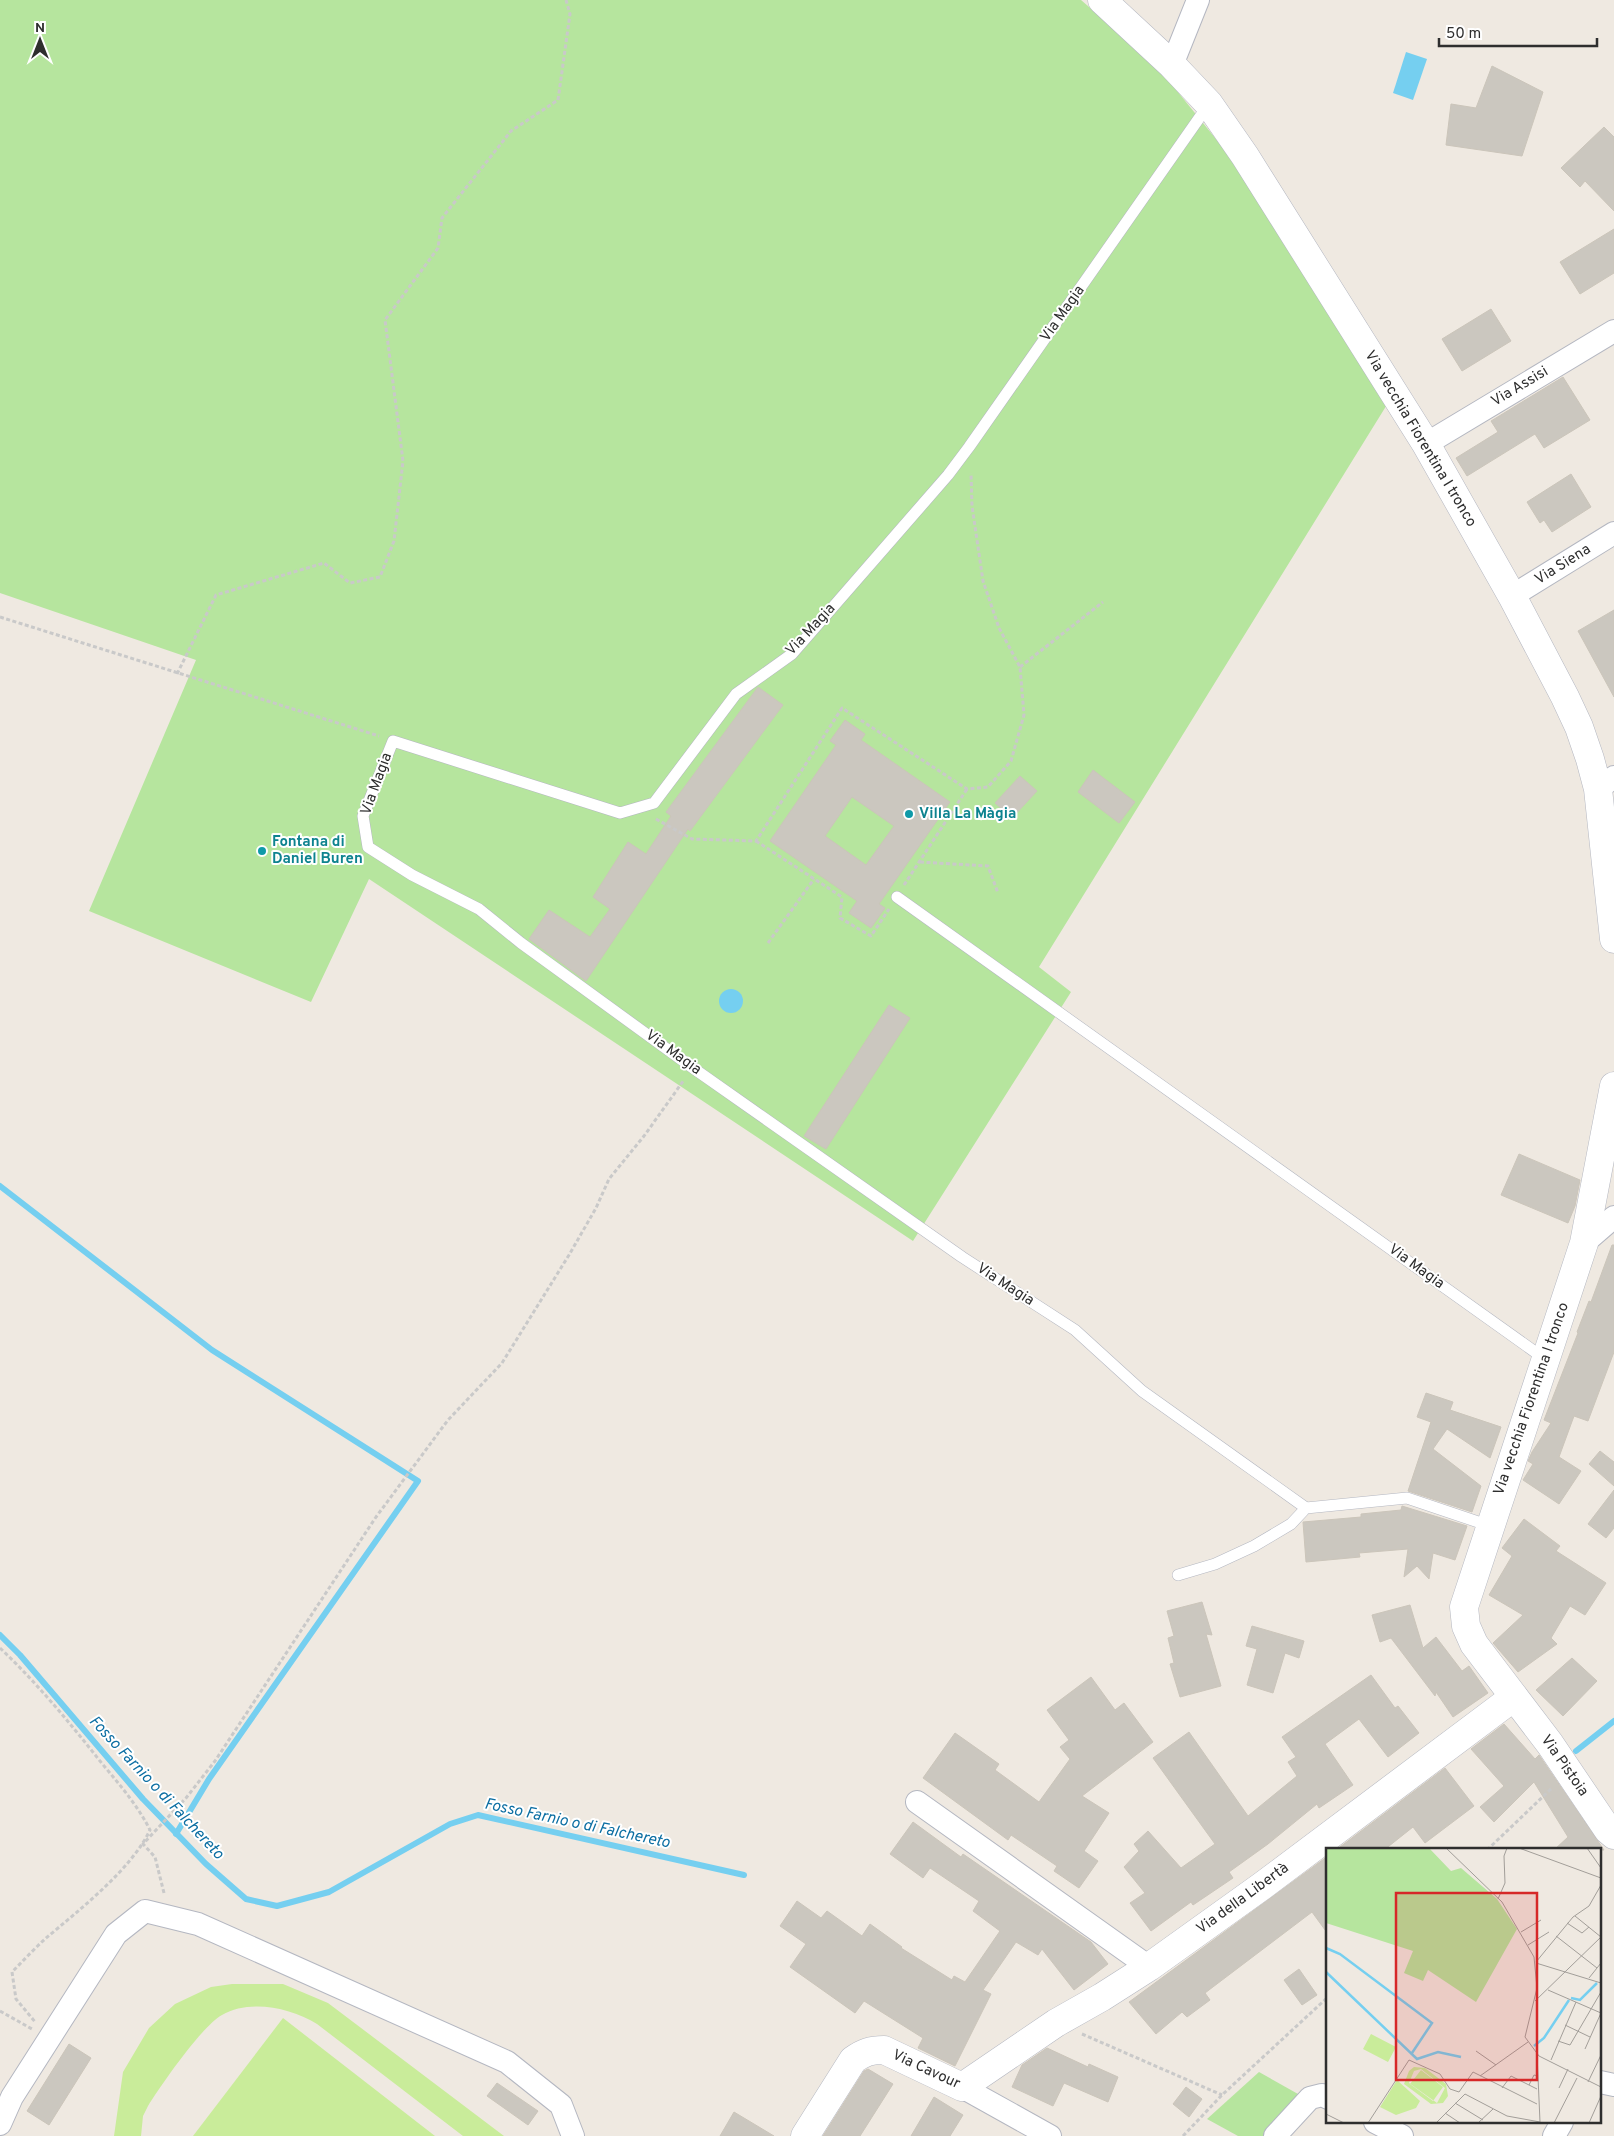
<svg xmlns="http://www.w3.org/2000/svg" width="1614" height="2136" viewBox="0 0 1614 2136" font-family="Overpass,sans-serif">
	<rect width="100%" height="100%" fill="#efe9e1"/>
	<g fill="#b6e59e">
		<path d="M0,0H1081L1156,65L1237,165L1388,403L1039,967L1071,992L913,1241L369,879L311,1002L89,911L196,660L0,593Z"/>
		<path d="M1259,2072L1298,2094L1263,2136H1238L1207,2119Z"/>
	</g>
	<g fill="#c9ec9a">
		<path d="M232,1984H283L328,2003L504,2136H463L317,2024C291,2008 250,1999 222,2015C202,2026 161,2085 148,2106L143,2116L141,2136H114L123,2072L149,2028L175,2004L211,1987Z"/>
		<path d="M283,2018L435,2136H193Z"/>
	</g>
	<g fill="#75cff0">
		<path d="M1406,52L1427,59L1413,100L1393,93Z"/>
		<circle cx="731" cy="1001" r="12"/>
	</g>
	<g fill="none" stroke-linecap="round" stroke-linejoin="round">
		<g stroke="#75cff0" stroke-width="6">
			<path d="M0,1186L212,1350L418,1481L209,1779L176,1834"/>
			<path d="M0,1635L20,1655L143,1799L206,1864L246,1899L277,1906L329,1892L450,1824L478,1815L744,1875"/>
			<path d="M1576,1751L1614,1721"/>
		</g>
	</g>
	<g fill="#cbc7bf" stroke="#cbc5ba" fill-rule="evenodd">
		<path d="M1492,66L1543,92L1522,156L1446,145L1451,104L1476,108Z"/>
		<path d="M1604,127L1614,137V211L1585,181L1580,187L1561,168Z"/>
		<path d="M1614,229V273L1580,294L1560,262Z"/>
		<path d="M1491,309L1511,341L1462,371L1442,339Z"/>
		<path d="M1563,377L1590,420L1544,448L1535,434L1467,476L1456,458L1498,432L1491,421Z"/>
		<path d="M1571,474L1591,507L1552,532L1544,520L1540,523L1527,502Z"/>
		<path d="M1614,610V697L1578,631Z"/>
		<path d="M758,687L783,705L690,831L688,829L586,981L529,939L549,910L590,937L610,909L593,897L628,842L646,854L671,816L666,812Z"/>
		<path d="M845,720L865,734L861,740L950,802L879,904L885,908L871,928L849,913L857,901L770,841L836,745L830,741ZM852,797L894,826L866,865L825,836Z"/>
		<path d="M1093,770L1135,802L1119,823L1078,792Z"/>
		<path d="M1020,776L1037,791L1012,818L995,803Z"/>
		<path d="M889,1005L910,1018L826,1149L804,1136Z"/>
		<path d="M1519,1154L1580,1180L1575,1206L1568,1223L1501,1195Z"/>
		<path d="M1612,1245H1614V1352L1588,1421L1574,1416L1559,1457L1581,1471L1559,1504L1523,1480L1533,1464L1528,1461L1532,1452L1551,1423L1544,1420L1578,1333L1577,1332L1589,1301L1591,1302Z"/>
		<path d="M1426,1393L1453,1402L1450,1410L1501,1427L1490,1458L1447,1429L1433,1449L1481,1486L1472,1512L1408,1491L1431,1422L1417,1417Z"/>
		<path d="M1600,1451L1614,1462V1486L1589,1464Z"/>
		<path d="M1614,1490V1528L1606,1538L1588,1524Z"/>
		<path d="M1402,1506L1467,1526L1455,1560L1433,1553L1429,1579L1417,1566L1404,1577L1408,1549L1359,1553L1360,1557L1306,1562L1303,1522L1361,1517V1514L1401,1510Z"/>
		<path d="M1524,1519L1560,1546L1556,1551L1606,1583L1585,1615L1570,1606L1551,1638L1557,1644L1518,1672L1493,1643L1523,1615L1489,1595L1512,1556L1502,1548Z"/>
		<path d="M1202,1602L1212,1635L1206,1634L1221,1686L1180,1697L1170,1664L1174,1663L1168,1638L1174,1636L1167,1611Z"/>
		<path d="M1410,1605L1423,1648L1436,1637L1462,1671L1469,1666L1488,1693L1453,1717L1436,1692L1435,1696L1391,1638L1380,1642L1372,1615Z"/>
		<path d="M1252,1626L1304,1641L1299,1658L1285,1653L1273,1693L1247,1685L1257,1649L1246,1646Z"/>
		<path d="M1572,1658L1597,1681L1563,1716L1536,1690Z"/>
		<path d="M1371,1675L1395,1708L1398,1706L1419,1733L1388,1757L1359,1719L1325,1744L1353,1785L1319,1808L1317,1804L1268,1844L1229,1872L1233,1878L1193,1905L1191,1902L1151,1931L1130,1903L1145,1893L1124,1867L1139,1851L1134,1844L1148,1831L1181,1868L1215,1844L1153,1758L1189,1732L1248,1816L1297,1776L1288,1762L1296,1757L1282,1737Z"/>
		<path d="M1091,1677L1115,1710L1124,1703L1153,1742L1082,1796L1109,1813L1084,1851L1098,1861L1079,1888L1054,1871L1057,1866L1011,1835L1008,1840L923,1778L955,1733L999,1764L995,1770L1039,1802L1070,1759L1060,1747L1069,1740L1047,1710Z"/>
		<path d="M1504,1724L1535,1759L1539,1755L1604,1850H1554L1568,1837L1534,1782L1494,1822L1480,1807L1504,1786L1471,1749Z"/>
		<path d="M1445,1768L1474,1806L1425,1843L1413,1827L1384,1850H1336Z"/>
		<path d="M913,1822L961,1857L963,1854L1091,1942L1108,1964L1074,1990L1042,1949L1038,1955L1016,1942L983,1990L991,1994L955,2066L918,2048L923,2038L864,2001L855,2013L790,1967L806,1944L780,1926L797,1901L821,1918L827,1911L862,1936L870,1924L902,1947L901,1948L952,1980L954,1976L965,1982L1000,1931L973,1911L979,1901L930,1868L923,1878L890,1854Z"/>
		<path d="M1328,1856V1934L1312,1912L1205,1993L1210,2000L1187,2017L1182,2012L1156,2034L1129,2002Z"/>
		<path d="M1299,1969L1317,1995L1302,2005L1284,1980Z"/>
		<path d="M69,2044L91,2058L49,2125L27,2111Z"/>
		<path d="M1047,2048L1088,2067L1089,2064L1118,2077L1108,2102L1064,2083L1053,2106L1012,2087L1022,2065Z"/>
		<path d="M868,2069L893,2084L860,2136H823L864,2071Z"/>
		<path d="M497,2083L538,2111L528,2125L487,2096Z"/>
		<path d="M1186,2087L1202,2099L1189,2117L1173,2104Z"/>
		<path d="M934,2097L963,2115L950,2136H911Z"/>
		<path d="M734,2112L774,2136H720Z"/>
	</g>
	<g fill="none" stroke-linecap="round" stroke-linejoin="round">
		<defs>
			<g id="service">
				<path d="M1209,104L969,447L948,475L792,654L736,694L654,803L620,813L393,741L363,816L368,847L412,875L479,909L521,943L693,1068L962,1257L1075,1330L1142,1391L1306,1508"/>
				<path d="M897,897L1545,1359"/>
				<path d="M1178,1575L1215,1564L1254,1546L1291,1524L1306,1508L1407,1498L1490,1526"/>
			</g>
			<g id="minor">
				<path d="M1172,65L1198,0"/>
				<path d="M1426,444L1614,331"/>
				<path d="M1512,596L1614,533"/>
				<path d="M1598,789L1614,777"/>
				<path d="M1584,1243L1614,1217"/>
				<path d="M917,1802L1149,1967"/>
				<path d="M1600,2082L1614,2085"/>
				<path d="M962,2087L1050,2136"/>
				<path d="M1375,2122L1402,2136"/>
				<path d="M0,2124L12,2097L116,1934L145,1911L198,1924L507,2062L561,2105L573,2136"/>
				<path d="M1275,2136L1310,2098L1322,2095L1328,2098"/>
				<path d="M1554,2136L1562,2122"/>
			</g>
			<g id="tertiary">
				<path d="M1102,0L1172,65L1209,104L1245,156L1426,444L1512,596L1565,697L1579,727L1590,759L1598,789L1614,939"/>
				<path d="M1614,1086L1584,1243L1464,1607L1466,1626L1474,1644L1550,1744L1608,1830L1614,1835"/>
				<path d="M805,2136L853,2060C864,2052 871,2050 884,2050L962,2087L1056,2023L1102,1997L1149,1967L1262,1886L1514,1697"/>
			</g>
		</defs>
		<use href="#service" stroke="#b4b7c1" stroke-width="12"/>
		<use href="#minor" stroke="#b4b7c1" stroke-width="24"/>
		<use href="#tertiary" stroke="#b4b7c1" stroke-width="29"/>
		<g stroke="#c9c9c9" stroke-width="3" stroke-dasharray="4 2.5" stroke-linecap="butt">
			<path d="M0,617L379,736"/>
			<path d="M1020,667L1103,602"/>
			<path d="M177,674L216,595L324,563L350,583L380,577L394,541L403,461L385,320L438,248L442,218L511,131L558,100L570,14L566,0"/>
			<path d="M656,819L692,839L756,841L842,708L967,789L988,787L1011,761L1024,715L1020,667L999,628L983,581L972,506L971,473"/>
			<path d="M756,841L842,897L840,918L871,936L889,909"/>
			<path d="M920,862L988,866L998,893"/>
			<path d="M904,885L967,789"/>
			<path d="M768,943L814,879"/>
			<path d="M0,1648C37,1683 69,1722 100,1761C118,1783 137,1804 150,1830C131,1870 79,1910 45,1939C34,1949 23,1961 12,1972L16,1999L36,2023"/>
			<path d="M1487,1850L1552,1788"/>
			<path d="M164,1893L155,1857L143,1844L186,1798L215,1761L376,1517L448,1420L502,1363L569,1255L596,1208L609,1179L644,1136L684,1080"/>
			<path d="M0,2011L32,2029"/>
			<path d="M1082,2034L1222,2095"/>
			<path d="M1183,2136L1222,2095L1328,1997"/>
		</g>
		<use href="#service" stroke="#fff" stroke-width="11"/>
		<use href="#minor" stroke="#fff" stroke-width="22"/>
		<use href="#tertiary" stroke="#fff" stroke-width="28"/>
	</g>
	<g fill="#0f9aa8" stroke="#fff" stroke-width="2">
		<circle cx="909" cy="814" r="5"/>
		<circle cx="262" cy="851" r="5"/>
	</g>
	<g text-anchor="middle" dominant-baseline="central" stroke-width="4" stroke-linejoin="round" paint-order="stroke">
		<g font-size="15" fill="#2e2e2e" stroke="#fff">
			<text transform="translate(1063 314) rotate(-55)">Via Magia</text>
			<text transform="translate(1520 387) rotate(-31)">Via Assisi</text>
			<text transform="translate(1420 439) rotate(59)">Via vecchia Fiorentina I tronco</text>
			<text transform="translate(1563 565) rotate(-32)">Via Siena</text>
			<text transform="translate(811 630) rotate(-47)">Via Magia</text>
			<text transform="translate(377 784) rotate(-70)">Via Magia</text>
			<text transform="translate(673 1053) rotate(36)">Via Magia</text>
			<text transform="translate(1416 1267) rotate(36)">Via Magia</text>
			<text transform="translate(1005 1285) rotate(33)">Via Magia</text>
			<text transform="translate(1532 1399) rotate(-71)">Via vecchia Fiorentina I tronco</text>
			<text transform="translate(1564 1766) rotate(55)">Via Pistoia</text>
			<text transform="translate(1243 1899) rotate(-36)">Via della Libertà</text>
			<text transform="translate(926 2070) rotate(25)">Via Cavour</text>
		</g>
		<g font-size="15" font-weight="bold" fill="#0d838f" stroke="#fff" text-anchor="start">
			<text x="919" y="814">Villa La Màgia</text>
			<text x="272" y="842">Fontana di<tspan x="272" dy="17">Daniel Buren</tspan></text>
		</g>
		<g font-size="16" font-style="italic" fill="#0d6fa3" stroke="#fff">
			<text transform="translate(156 1788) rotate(47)">Fosso Farnio o di Falchereto</text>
			<text transform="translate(577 1824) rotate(12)">Fosso Farnio o di Falchereto</text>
		</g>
	</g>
	<g transform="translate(1326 1848)">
		<rect width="275" height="275" fill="#efe9e1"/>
		<path d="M0,0H103L125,23L135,20L171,51L191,81L150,154L102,122L97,133L78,125L87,103L0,75Z" fill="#b6e59e"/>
		<path d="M45,186L70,199L62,214L37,201ZM88,219L99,220L120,236L122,248L117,255L105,256L78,236L83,223ZM95,221L119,240L111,255L83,235L88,223ZM95,222L117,239L107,253L84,236ZM71,232L94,253L90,260L70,267L54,259Z" fill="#c9ec9a" fill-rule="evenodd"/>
		<path fill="none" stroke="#75cff0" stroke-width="2.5" d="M0,100L14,106L106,175L86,205M0,124L91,211L112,204L135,209M245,150L254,152L271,135M208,198L218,190L243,152"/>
		<path fill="none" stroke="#a29e99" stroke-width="1" d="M120,0L176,54L208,109L211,140L199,189L213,208L275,239M193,0L275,30M261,0L275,20M172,51L179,35L178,8L181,0M249,68L275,89M241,75L256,85L263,79M195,84L215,72M230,88L271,120M202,97L223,84M210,114L247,69L263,58L275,37M210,115L275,135M263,130L275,115M222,142L275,165M209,153L275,89M239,177L264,189M232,193L244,197L275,144M259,201L275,165M150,203L170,217M211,206L214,274M225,212L250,154M154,228L202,194M262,234L275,207M203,237L208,227L212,228M176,240L185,228L211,241M233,240L242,221M133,244L147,224L211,256M129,255L157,272M119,265L134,275M0,266L18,275M42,275L83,212L114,226L124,241L133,244M110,275L139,246L181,268L214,274M152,275L167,261M228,275L251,230M263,275L275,248"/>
		<path fill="#d62828" fill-opacity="0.15" stroke="#d62828" stroke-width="2.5" d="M70,45H211V232H70Z"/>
		<rect width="275" height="275" fill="none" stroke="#2e2e2e" stroke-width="2.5"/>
	</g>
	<g transform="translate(40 40)" stroke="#ffffff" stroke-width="4" paint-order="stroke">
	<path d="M0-4L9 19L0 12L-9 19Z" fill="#2e2e2e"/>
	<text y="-8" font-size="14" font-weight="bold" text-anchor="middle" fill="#2e2e2e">N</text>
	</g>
	<path d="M1439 38v8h158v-8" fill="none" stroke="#2e2e2e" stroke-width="2.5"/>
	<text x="1446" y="38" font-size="15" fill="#2e2e2e" stroke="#ffffff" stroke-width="4" paint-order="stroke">50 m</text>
</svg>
